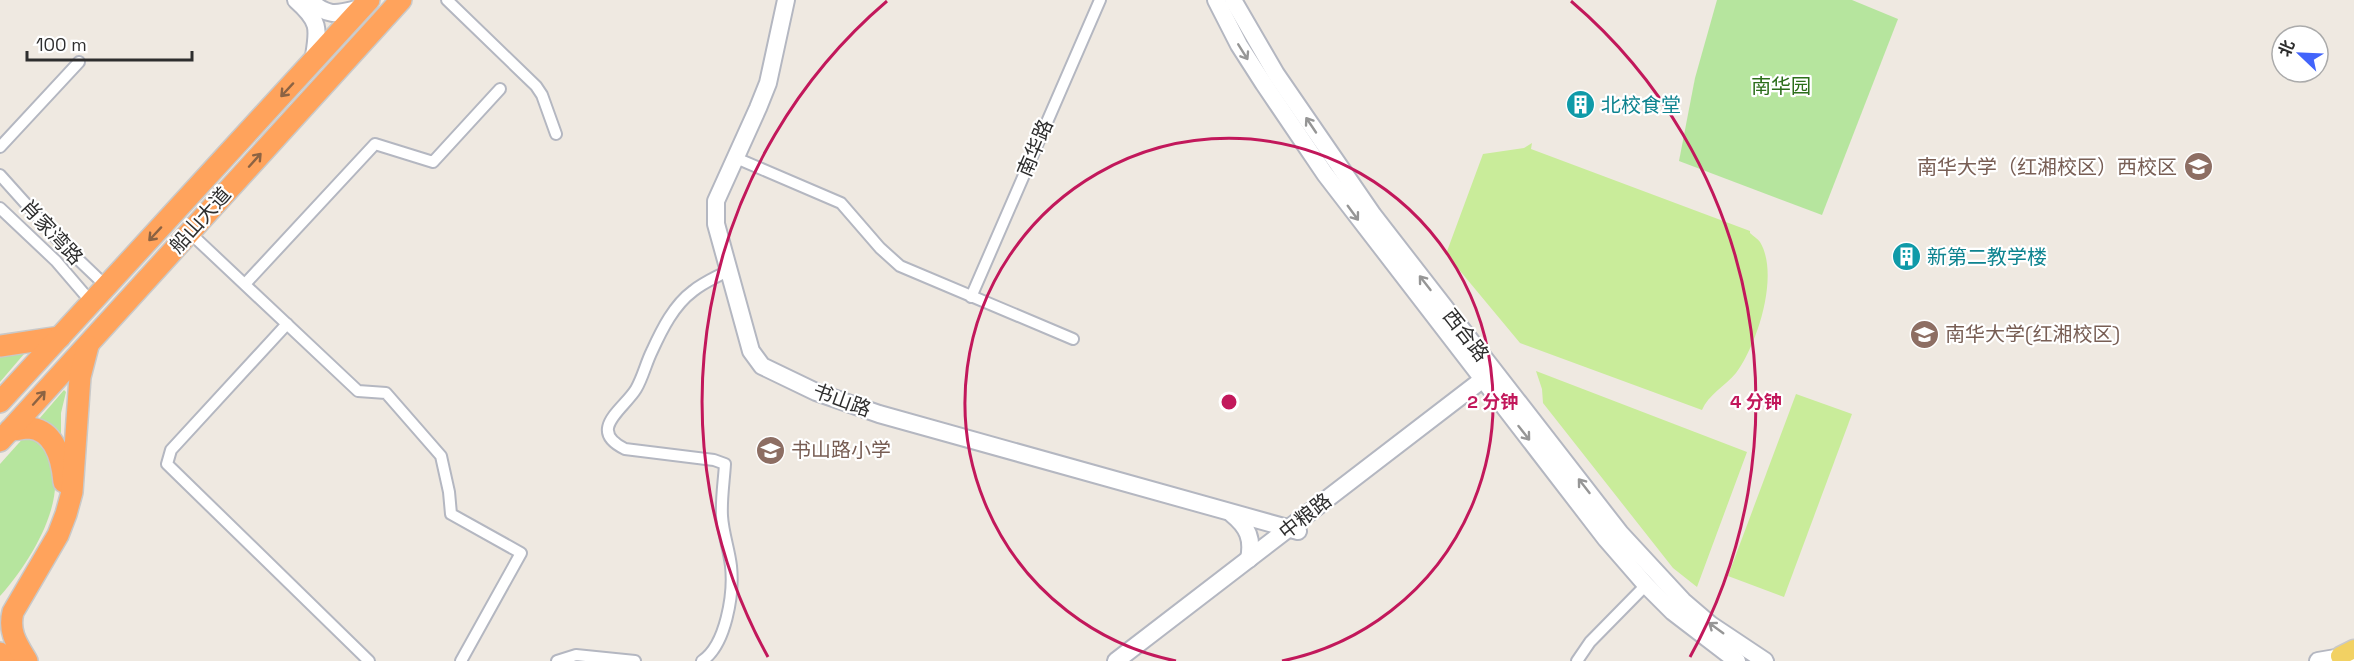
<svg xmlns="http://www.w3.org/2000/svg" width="2354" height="661" viewBox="0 0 2354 661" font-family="'Space Grotesk','Noto Sans SC',sans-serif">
	<rect width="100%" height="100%" fill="#efe9e1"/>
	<g fill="#b6e59e">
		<path d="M1717,0H1852L1898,19L1822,215L1679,161L1695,78Z"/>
		<path d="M30,347L0,382V351Z"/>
		<path d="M64,390L66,392L61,413V438L39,419Z"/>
		<path d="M26,435C33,438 39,444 44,450C77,490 29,564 0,596V464Z"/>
	</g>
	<g fill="#c9ec9a">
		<path d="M1532,143L1531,149L1750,231V233C1753,236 1758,239 1760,242C1780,275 1757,345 1736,373C1725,386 1708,395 1702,410L1520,343L1446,254L1483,154L1524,148Z"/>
		<path d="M1536,371L1747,452L1697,587L1673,568L1543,403L1542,389Z"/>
		<path d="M1796,394L1852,414L1784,597L1728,576Z"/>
	</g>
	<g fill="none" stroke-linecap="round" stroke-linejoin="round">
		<defs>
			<g id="street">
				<path d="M447,0L536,86L542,95L556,134"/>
				<path d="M0,147L79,62"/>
				<path d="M736,158L841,203L880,248L900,266L1073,339"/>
				<path d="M0,175L61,243L107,287"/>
				<path d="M0,208L56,261L92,303"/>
				<path d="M189,232L358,391L386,393L441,456L449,492L451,514L521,553L461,661"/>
				<path d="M245,284L375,144L433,162L500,89"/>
				<path d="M971,297L1100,0"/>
				<path d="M287,324L171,450L167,464L369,661"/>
				<path d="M557,661L576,655L635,661"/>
				<path d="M702,661C726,645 734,594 731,566C729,549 723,533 722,516C721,499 724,481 725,464L714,460L625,449C586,430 624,409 636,389C643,377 646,363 652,351C662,329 674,305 693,291C704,282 717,277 729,270"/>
				<path d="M1577,661L1590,642L1646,585"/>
			</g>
			<g id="secondary">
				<path d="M296,0C322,23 318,30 313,62"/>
				<path d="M309,0C329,18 337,14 361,8"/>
				<path d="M786,0L768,83L758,108L716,201V224L751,351L762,366L816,392L879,414L1298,531"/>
				<path d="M1216,0L1239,45L1264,84L1325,174L1606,539L1646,585L1673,612L1737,661"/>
				<path d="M1233,0L1276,74L1373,215L1620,533L1683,601L1711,625L1765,661"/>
				<path d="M1232,514C1248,527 1253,539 1249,559"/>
				<path d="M1116,661L1491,373"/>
				<path d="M2318,661L2353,655"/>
			</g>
			<path id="primary" d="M2340,656L2354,649"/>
			<g id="highway">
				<path d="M0,346L60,337"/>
				<path d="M0,402L369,0"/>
				<path d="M10,430C16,430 23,428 29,428C56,430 62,461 64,482"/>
				<path d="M0,441L401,0"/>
				<path d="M0,653L9,661"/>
				<path d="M27,661C17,644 8,632 13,612L58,535L66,514L72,492L80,377L88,346"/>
			</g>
		</defs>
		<use href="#street" stroke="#b4b7c1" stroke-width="14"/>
		<use href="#secondary" stroke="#b4b7c1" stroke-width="20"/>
		<use href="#primary" stroke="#c9c9c9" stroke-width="21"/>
		<use href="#highway" stroke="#c9c9c9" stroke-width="24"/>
		<use href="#street" stroke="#fff" stroke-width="10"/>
		<use href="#secondary" stroke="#fff" stroke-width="16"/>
		<use href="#primary" stroke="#f2d163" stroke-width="18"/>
		<use href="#highway" stroke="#ffa35c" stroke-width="21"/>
	</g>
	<defs><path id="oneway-shaft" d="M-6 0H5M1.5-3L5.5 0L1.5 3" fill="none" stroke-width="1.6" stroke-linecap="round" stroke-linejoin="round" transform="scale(1.5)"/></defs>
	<g stroke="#969696">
		<use href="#oneway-shaft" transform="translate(1243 52) rotate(58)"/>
		<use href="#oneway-shaft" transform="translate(1311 125) rotate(-124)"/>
		<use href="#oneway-shaft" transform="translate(1353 213) rotate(54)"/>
		<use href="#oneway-shaft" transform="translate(1425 283) rotate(-128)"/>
		<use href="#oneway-shaft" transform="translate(1524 433) rotate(52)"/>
		<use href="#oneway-shaft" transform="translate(1584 486) rotate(-128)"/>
		<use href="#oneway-shaft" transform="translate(1716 628) rotate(-144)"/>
	</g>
	<g stroke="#8c6343">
		<use href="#oneway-shaft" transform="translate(287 90) rotate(133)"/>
		<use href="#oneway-shaft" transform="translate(255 160) rotate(-48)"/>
		<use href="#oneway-shaft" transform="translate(155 234) rotate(133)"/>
		<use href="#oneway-shaft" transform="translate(39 398) rotate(-48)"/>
	</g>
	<g fill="none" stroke="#c2185b" stroke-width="3">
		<path d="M1176 661A264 264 0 1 1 1282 661"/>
		<path d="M768 657A527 527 0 0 1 887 1M1571 1A527 527 0 0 1 1690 657"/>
	</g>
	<defs>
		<symbol id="building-disc" viewBox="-11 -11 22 22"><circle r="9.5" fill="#0f9aa8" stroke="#fff"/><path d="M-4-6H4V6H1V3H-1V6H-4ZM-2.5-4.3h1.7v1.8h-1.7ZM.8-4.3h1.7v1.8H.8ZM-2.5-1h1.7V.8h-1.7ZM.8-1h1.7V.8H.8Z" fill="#fff"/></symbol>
		<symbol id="university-disc" viewBox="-11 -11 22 22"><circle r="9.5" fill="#8d6e63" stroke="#fff"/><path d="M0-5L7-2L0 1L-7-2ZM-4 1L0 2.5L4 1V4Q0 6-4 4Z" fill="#fff"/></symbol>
		<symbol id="school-disc" viewBox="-11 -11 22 22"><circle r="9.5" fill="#8d6e63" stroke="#fff"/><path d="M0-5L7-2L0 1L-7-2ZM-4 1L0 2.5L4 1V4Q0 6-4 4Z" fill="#fff"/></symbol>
	</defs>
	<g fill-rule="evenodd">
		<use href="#building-disc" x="1564" y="88" width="33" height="33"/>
		<use href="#university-disc" x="2182" y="150" width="33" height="33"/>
		<use href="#building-disc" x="1890" y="240" width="33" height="33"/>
		<use href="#university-disc" x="1908" y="318" width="33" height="33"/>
		<use href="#school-disc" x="754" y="434" width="33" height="33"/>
	</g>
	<g text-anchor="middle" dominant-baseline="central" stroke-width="4.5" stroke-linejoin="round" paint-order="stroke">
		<g font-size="20" fill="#2c6e1b" stroke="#fff">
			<text x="1781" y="86">南华园</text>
		</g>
		<g font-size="20" fill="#0d838f" stroke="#fff" text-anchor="start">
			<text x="1601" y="105">北校食堂</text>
			<text x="1927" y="257">新第二教学楼</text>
		</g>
		<g font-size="20" fill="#2e2e2e" stroke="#fff">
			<text transform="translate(1035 148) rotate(-67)">南华路</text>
			<text transform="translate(200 220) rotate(-48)">船山大道</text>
			<text transform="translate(52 232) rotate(47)">肖家湾路</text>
			<text transform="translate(1466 335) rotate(52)">西合路</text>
			<text transform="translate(842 400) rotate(20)">书山路</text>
			<text transform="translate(1305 516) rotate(-38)">中粮路</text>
		</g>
		<g font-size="20" fill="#785e54" stroke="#fff" text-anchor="start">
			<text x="2177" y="167" text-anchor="end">南华大学（红湘校区）西校区</text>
			<text x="1945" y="334">南华大学(红湘校区)</text>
			<text x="791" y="450">书山路小学</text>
		</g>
	</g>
	<circle cx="1229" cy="402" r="9" fill="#c2185b" stroke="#fff" stroke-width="3"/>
	<g font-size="18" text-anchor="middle" font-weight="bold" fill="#c2185b" stroke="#fff" stroke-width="4.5" stroke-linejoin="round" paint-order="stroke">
		<text x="1493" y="408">2 分钟</text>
		<text x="1756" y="408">4 分钟</text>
	</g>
	<g transform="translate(2300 54) rotate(293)"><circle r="28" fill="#ffffff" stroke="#ababab" stroke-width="1.5"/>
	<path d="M0-4.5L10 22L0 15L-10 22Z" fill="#4264fb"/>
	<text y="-9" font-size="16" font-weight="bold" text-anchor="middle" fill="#2e2e2e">北</text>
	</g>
	<path d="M27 51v9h165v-9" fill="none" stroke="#2e2e2e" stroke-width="3"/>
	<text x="36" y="51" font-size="18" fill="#2e2e2e" stroke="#ffffff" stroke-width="4.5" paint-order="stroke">100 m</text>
</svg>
